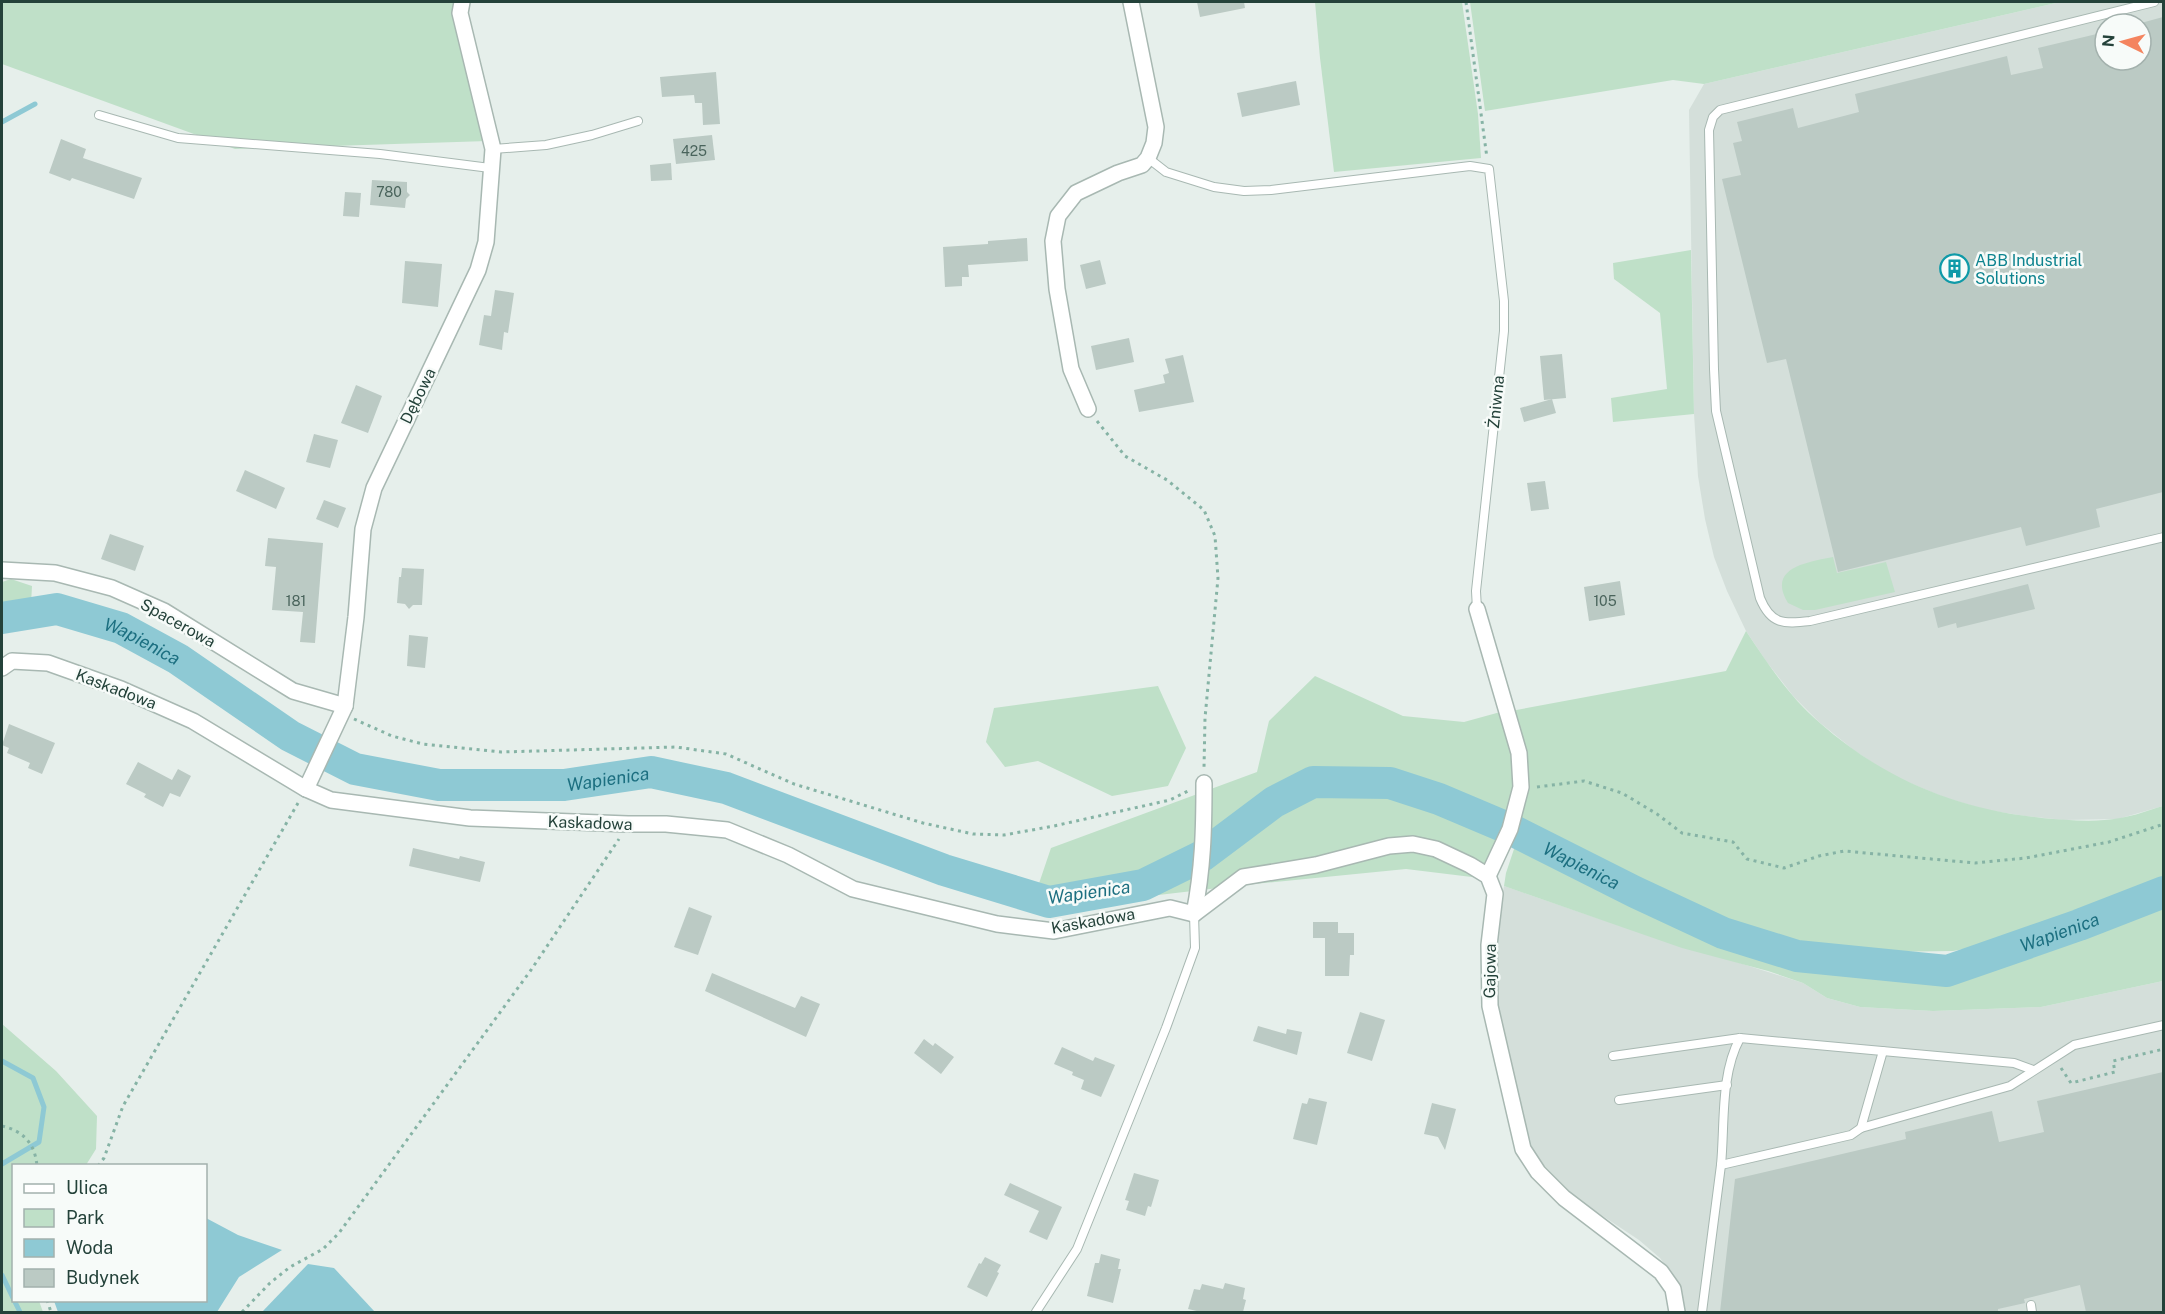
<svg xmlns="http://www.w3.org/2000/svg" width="2165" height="1314" viewBox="0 0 2165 1314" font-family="'Public Sans',sans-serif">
	<rect width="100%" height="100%" fill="#e6efeb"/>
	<g fill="#d4dfda" fill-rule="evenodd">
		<path d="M2060,2H2163V806L2118,819L2064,820L2025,816L1987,810L1946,798L1893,776L1855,751L1819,722L1794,697L1766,661L1746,631L1727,591L1714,557L1705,519L1698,476L1694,414L1689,110L1704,84ZM2105,24H2141V60H2105Z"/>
		<path d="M1504,886L1594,917L1803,983L1827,998L1860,1007L1933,1011L2041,1007L2163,981V1312H1682V1297L1674,1276L1660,1258L1639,1240L1577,1199L1534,1155L1528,1141L1499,1027L1494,972L1495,930Z"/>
	</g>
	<g fill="#bfe0c8">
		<path d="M2,2H456L488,141L235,149L2,64Z"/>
		<path d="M1315,2H1462L1478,114L1481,158L1334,172L1320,58Z"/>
		<path d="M1470,2H2060L1704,84L1673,80L1485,111Z"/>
		<path d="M1691,250L1694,414L1613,422L1611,398L1667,389L1660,313L1614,279L1613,263Z"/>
		<path d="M1833,557L1837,573L1886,562L1895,592L1815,610H1803L1788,603C1766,567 1809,562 1833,557Z"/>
		<path d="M11,579L32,586L31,604L2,609V582Z"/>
		<path d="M1746,631C1768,664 1790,698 1820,723C1885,780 1957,809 2042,818C2067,820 2095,823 2120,818C2134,816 2149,810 2163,806V881L2012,940L1953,951L1879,952L1809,944L1738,928L1518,817L1511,711L1726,671Z"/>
		<path d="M1315,676L1403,716L1464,722L1504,711C1512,745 1524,782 1512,816C1504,837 1491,858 1480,878L1406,869L1244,885L1030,910L1051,848L1257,772L1269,721Z"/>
		<path d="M1158,686L1186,748L1168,786L1112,796L1038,761L1005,767L986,742L994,708Z"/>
		<path d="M1516,843L1713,942L1789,967L1895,981L1950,980L2008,965L2147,910L2163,906V981L2041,1007L1933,1011L1860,1007L1827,998L1803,983L1768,971L1682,948L1504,886L1506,873Z"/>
		<path d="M2,1024L56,1071L97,1116L96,1149L86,1165L14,1166V1300L39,1301L43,1312H2Z"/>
	</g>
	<g fill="#8ec9d4">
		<path d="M206,1218L238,1235L282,1250L239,1277L217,1312H58L54,1301L206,1300Z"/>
		<path d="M308,1264L334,1268L375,1312H262Z"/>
	</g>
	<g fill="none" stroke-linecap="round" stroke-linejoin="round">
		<g stroke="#8ec9d4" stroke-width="5">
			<path d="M2,122L35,104"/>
			<path d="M2,1061L33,1078L44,1107L39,1142L2,1164"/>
			<path d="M2,1275L14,1300"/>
			<path d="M14,1300L20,1312"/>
		</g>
		<path stroke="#8ec9d4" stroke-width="32" id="s1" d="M2,618L57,609L121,628L178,659L290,736L355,769L439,785H564L651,772L726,788L944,870L1049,902L1143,885L1202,856L1274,802L1313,782L1390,783L1439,799L1510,829L1635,892L1723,933L1797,956L1947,971L2079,925L2164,892"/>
	</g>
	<g fill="#bbcac4">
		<path d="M1197,2H1244L1245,8L1200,17Z"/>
		<path d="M2163,17V492L2096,509L2100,527L2026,546L2021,527L1838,572L1786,359L1767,363L1722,179L1741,175L1733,143L1742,141L1737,122L1793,108L1798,128L1859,112L1855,94L2007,56L2011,75L2043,68L2038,48L2105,32V60H2141V23Z"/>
		<path d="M716,72L720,124L703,125L702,103H695L694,95L662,97L660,77Z"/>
		<path d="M1296,81L1300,105L1242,117L1237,93Z"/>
		<path d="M712,135L715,160L676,164L673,139Z"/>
		<path d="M61,139L86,149L83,158L142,178L134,199L72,178L70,181L49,173Z"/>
		<path d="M671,163L672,180L651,181L650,165Z"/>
		<path d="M372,180L407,182V192L410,195L406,199L405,208L370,205Z"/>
		<path d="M345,192L361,193L359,217L343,216Z"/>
		<path d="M1027,238L1028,261L968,265L969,277H962V286L945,287L943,247L988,244V241Z"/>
		<path d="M1100,260L1106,284L1086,289L1080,265Z"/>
		<path d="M405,261L442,264L438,307L402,303Z"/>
		<path d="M495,290L514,293L508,333L504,332L502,350L479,345L484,315L491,316Z"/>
		<path d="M1129,338L1134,362L1096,370L1091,346Z"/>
		<path d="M1562,354L1566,398L1544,400L1540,356Z"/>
		<path d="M1183,355L1194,402L1139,412L1134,390L1165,383L1163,375L1169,373L1165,359Z"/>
		<path d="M356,385L382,396L368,433L341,423Z"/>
		<path d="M1552,399L1556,413L1524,422L1520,408Z"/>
		<path d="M314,434L338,440L330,468L306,462Z"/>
		<path d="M245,470L285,488L276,509L236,491Z"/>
		<path d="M1545,481L1549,509L1531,511L1527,483Z"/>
		<path d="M324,500L346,508L338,528L316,519Z"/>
		<path d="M110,534L144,546L135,571L101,559Z"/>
		<path d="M268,538L323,543L315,643L300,642L303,612L272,610L276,567L265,566Z"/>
		<path d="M402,568L424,569L422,605H413L409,609L405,604L397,603L399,577H401Z"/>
		<path d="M1620,581L1625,615L1589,621L1584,587Z"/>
		<path d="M2028,584L2035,609L1957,628L1956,623L1938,628L1933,608Z"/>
		<path d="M409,635L428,637L425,668L407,666Z"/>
		<path d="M9,724L55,743L42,774L28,768L30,763L7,753L9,748L2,745Z"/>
		<path d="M138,762L172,780L178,769L191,776L180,797L170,793L163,807L144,797L146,794L126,784Z"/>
		<path d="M413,848L459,859L460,856L485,862L480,882L409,866Z"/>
		<path d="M689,907L712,916L698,955L674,947Z"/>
		<path d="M1313,922H1338V933H1354V955H1350L1349,976H1325V938H1313Z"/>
		<path d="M712,973L795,1008L801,996L820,1004L806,1037L705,991Z"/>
		<path d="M1360,1012L1385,1020L1372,1061L1347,1053Z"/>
		<path d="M1258,1026L1286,1034L1287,1029L1302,1032L1297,1055L1253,1041Z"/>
		<path d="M924,1039L933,1046L935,1043L954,1057L941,1074L914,1053Z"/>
		<path d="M1062,1047L1093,1061L1095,1057L1115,1065L1101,1097L1081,1089L1084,1080L1072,1075L1073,1072L1054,1064Z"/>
		<path d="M2163,1072V1312H2086L2080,1285L2024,1299L2025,1303L1998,1309V1312H1720L1735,1179L1906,1139L1905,1132L1992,1111L1999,1142L2044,1132L2037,1101Z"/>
		<path d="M1309,1098L1327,1102L1317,1145L1293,1139L1302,1103L1307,1104Z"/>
		<path d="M1432,1103L1456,1109L1445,1150L1438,1137L1424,1134Z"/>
		<path d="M1134,1173L1159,1180L1151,1207L1148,1206L1145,1216L1126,1210L1129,1201L1125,1200Z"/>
		<path d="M1010,1183L1062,1207L1047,1240L1029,1232L1039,1211L1004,1195Z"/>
		<path d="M1101,1254L1120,1259L1118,1269H1121L1113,1303L1087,1296L1095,1263H1099Z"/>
		<path d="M985,1257L1001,1265L997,1272L999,1273L987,1297L967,1287L979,1263L981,1264Z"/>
		<path d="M1225,1283L1245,1288L1243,1299L1246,1300L1243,1312H1201L1188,1309L1194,1289L1200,1290L1202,1284L1223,1289Z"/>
	</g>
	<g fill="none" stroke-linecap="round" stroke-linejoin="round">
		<defs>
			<g id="lane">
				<path d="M2154,2L1720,110L1713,117L1709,130L1714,369L1716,411L1760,598C1771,625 1784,624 1810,621L2164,537"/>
				<path d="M99,115L178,138L380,154L490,168"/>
				<path d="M493,149L546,145L592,135L638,121"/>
				<path d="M1148,158L1166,172L1214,187L1244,191L1271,190L1470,166L1489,169L1504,301V331L1476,591L1477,609"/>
				<path d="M1613,1056L1740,1038L2014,1063L2033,1070"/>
				<path d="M1619,1100L1727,1085"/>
				<path d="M1861,1128L2010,1086L2074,1045L2164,1025"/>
				<path d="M1721,1165L1851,1135L1861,1128L1883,1051"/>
				<path d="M2031,1305L2032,1312"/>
				<path d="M1036,1312L1077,1249L1166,1028L1195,948L1194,914"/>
				<path d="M1702,1312C1708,1263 1715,1214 1721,1165C1725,1124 1720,1075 1740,1038"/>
			</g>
			<g id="street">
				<path d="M1088,409L1071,369L1057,289L1053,241L1058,216L1076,193L1118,173L1142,165L1148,158L1154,143L1156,127L1131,2"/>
				<path d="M2,570L55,573L112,588L164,611L293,691L345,706"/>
				<path d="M1477,609L1519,753L1521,787L1510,829L1488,876"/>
				<path d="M2,668L12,661L48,663L121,689L193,721L306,789L331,800L470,818L628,824H666L727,830L788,855L853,889L997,924L1054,931L1170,908L1194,914"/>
				<path d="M306,789L345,706L356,617L363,529L374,488L478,270L486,242L493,149L460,13L462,2"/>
				<path d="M1194,914L1243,877L1316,865L1389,846L1413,844L1436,849L1470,865L1488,876L1495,894L1489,945L1490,1006L1523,1149L1538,1172L1564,1198L1661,1272L1673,1289L1677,1312"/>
				<path d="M1194,914C1203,869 1204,829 1204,783"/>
			</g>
		</defs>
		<use href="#lane" stroke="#a8b8b2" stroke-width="10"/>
		<use href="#street" stroke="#a8b8b2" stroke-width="18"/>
		<g stroke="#86b3a5" stroke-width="3" stroke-dasharray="3 4.5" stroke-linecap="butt">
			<path d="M1466,2L1487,158"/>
			<path d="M1097,421L1125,456L1167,480L1204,510L1215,536L1218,578L1205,718L1204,768"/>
			<path d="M354,719L392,736L423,744L501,752L676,747L726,754L794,784L923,823L973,834L1004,835L1054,826L1170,800L1190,790"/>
			<path d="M1537,787L1584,781L1622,793L1657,814L1682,833L1733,842L1747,859L1784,868L1819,856L1844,851L1975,863L2026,858L2109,842L2164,824"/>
			<path d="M2061,1068L2071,1083L2115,1072L2113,1061L2164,1049"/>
			<path d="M2,1126C23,1131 35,1143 37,1166"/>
			<path d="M98,1166L104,1158L123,1106L298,803"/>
			<path d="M47,1300L51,1312"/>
			<path d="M242,1312L270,1283L290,1267L323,1249L339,1233L531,970L619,839"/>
		</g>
		<use href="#lane" stroke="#fff" stroke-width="8"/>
		<use href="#street" stroke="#fff" stroke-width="15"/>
	</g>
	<defs>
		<symbol id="building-ring" viewBox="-11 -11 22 22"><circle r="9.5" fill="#f7fbf9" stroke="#0f9aa8" stroke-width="1.5"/><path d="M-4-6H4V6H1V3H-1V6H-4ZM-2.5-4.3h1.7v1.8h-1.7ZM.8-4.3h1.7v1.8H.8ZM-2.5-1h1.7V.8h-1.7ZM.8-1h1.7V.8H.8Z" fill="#0f9aa8"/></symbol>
	</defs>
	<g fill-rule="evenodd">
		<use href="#building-ring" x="1938" y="252" width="33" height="33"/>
	</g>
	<g text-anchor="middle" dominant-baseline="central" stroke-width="5" stroke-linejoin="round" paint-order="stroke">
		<g font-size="14" fill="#4a645c">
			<text x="694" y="151">425</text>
			<text x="389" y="192">780</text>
			<text x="296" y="601">181</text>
			<text x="1605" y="601">105</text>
		</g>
		<g font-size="16" fill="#0d838f" stroke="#f7fbf9" text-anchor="start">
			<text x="1975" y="260">ABB Industrial<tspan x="1975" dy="18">Solutions</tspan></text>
		</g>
		<g font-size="16" fill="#24423a" stroke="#f7fbf9">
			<text transform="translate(418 396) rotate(-64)">Dębowa</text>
			<text transform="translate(1496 402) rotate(-84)">Żniwna</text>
			<text transform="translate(178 623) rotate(29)">Spacerowa</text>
			<text transform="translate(116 689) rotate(21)">Kaskadowa</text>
			<text transform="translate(590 823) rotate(2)">Kaskadowa</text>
			<text transform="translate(1093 921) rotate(-10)">Kaskadowa</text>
			<text transform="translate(1490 971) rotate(-89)">Gajowa</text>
		</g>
		<g font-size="18" font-style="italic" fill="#1c6f80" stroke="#f7fbf9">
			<text stroke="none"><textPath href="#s1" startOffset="147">Wapienica</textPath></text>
			<text stroke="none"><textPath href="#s1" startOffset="651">Wapienica</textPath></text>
			<text stroke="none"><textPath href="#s1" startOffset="1695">Wapienica</textPath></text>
			<text transform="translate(1089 892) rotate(-8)">Wapienica</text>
			<text stroke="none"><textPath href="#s1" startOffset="2199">Wapienica</textPath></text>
		</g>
	</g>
	<rect width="2165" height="1314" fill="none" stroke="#24423a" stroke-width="6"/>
	<rect x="12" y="1164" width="195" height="138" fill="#f7fbf9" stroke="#a3b1ad" stroke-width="1.5"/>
	<rect x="24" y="1184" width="30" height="9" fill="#ffffff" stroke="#a3b1ad" stroke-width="1.5"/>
	<text x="66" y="1194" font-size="18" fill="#24423a">Ulica</text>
	<rect x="24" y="1209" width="30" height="18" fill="#bfe0c8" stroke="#a3b1ad" stroke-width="1.5"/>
	<text x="66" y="1224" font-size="18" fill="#24423a">Park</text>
	<rect x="24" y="1239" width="30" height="18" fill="#8ec9d4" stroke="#a3b1ad" stroke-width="1.5"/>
	<text x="66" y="1254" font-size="18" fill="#24423a">Woda</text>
	<rect x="24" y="1269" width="30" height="18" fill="#bbcac4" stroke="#a3b1ad" stroke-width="1.5"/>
	<text x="66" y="1284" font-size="18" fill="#24423a">Budynek</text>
	<g transform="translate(2123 42) rotate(275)"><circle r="28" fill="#f7fbf9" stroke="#a3b1ad" stroke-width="1.5"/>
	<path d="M0-4.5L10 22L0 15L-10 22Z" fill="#f4845f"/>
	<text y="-9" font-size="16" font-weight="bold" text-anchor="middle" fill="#24423a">N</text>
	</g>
</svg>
